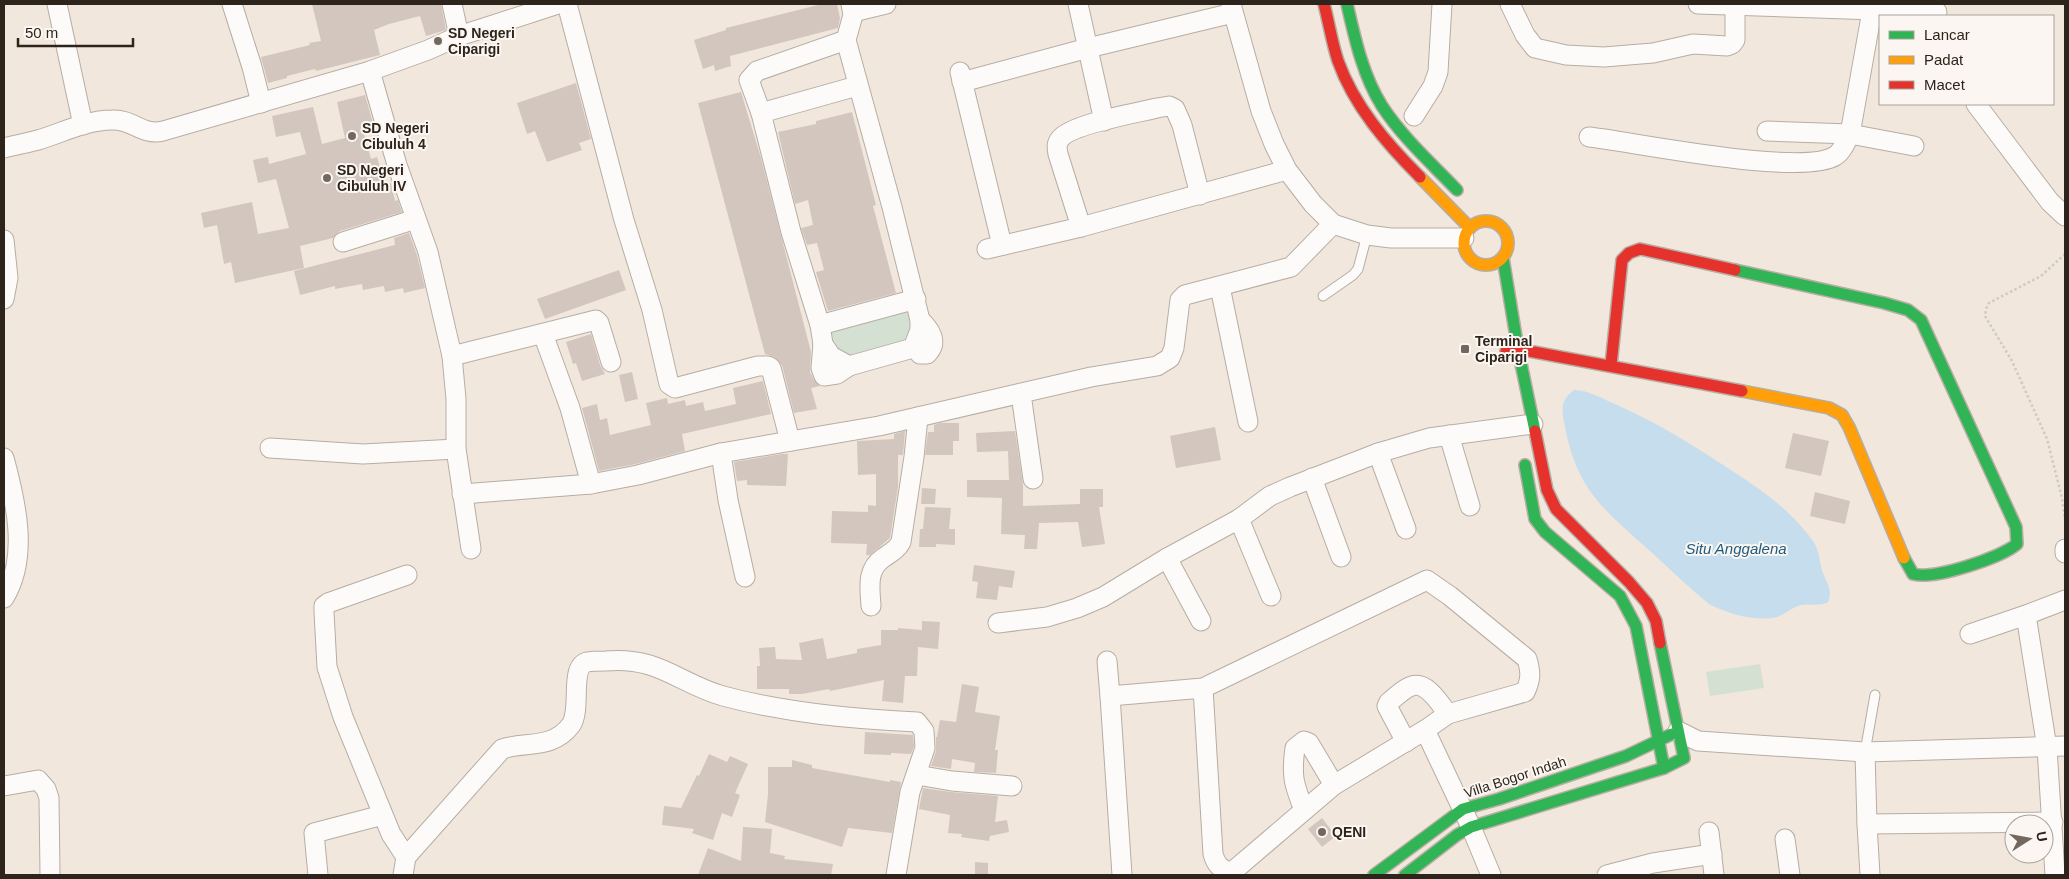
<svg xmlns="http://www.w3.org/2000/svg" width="2069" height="879" viewBox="0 0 2069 879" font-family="Helvetica,sans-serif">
	<rect width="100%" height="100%" fill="#f2e7dc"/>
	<g fill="#d4e0d2">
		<path d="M907,307L919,324L912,340L849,357L830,346L829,328Z"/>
		<path d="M1760,664L1764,688L1710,696L1706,672Z"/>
	</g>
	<path fill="#c5ddec" d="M1574,390C1589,390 1603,399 1617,405C1653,421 1687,441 1720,463C1754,485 1789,507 1813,541C1820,551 1819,562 1823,573C1827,584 1833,589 1828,602C1819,607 1810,603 1801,605C1792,607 1786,614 1777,617C1754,622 1729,614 1709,604C1688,587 1669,568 1649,550C1604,510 1577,490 1565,427C1562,411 1559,401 1574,390Z"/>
	<g fill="#d3c6be">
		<path d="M312,4H441L446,30L426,36L420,16L389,24L374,30L380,55L316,71L315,69L287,76V78L268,83L261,57L310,45L309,43L321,41Z"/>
		<path d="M822,4H837L840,18L838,28L730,56L731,66L715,71L714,65L703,69L694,40L726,30V28Z"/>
		<path d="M576,83L591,139L579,143L582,150L547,162L535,131L527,134L517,103Z"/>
		<path d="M741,92L761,158L811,352L810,372L814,380L820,386L811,388L817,409L794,413L782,365L774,357L765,354L698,103Z"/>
		<path d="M365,95L375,130L364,133L371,159L377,157L385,185L391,183L395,201L398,200L402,212L340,231L333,238L300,246L304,268L235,283L231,262L224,264L217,225L204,228L201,213L252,202L258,234L289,228L276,179L258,183L253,160L268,157L269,164L306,154L300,132L276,137L272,116L313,107L322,144L345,138L337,102Z"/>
		<path d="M852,112L876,205L873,206L896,293L828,311L816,272L824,270L817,243L807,245L801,228L813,225L808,200L795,204L778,132L816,124V121Z"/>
		<path d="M409,233L417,255L425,288L404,293L403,288L385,292L384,286L363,290L362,284L335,289V286L300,295L294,271L395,245L394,238Z"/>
		<path d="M619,270L626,290L545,319L537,299Z"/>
		<path d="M591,334L600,365L605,374L582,381L576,363L573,364L566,342Z"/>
		<path d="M632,372L638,399L625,402L619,375Z"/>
		<path d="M763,381L771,414L682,434L685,451L636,464L599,471L582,408L597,404L600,420L607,418L610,435L651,425L646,403L667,398L668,404L685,400L686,406L703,402L705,411L736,404L733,388Z"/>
		<path d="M940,423H959V441H953V455H925L928,432H934V425Z"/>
		<path d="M1215,427L1221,460L1176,468L1170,436Z"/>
		<path d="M905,431L903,455H898V487L890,538L870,555H866L867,544L831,543L832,511L868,512V505L876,506V474L858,475L857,441L894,439V434Z"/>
		<path d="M1015,431L1023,484V506L1080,504V489H1103V507H1099L1105,544L1082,547L1078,522L1039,523L1037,549H1024L1025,535L1001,534L1002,498L967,497V480H1009L1008,451L977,452L976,433Z"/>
		<path d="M1793,433L1829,441L1821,476L1785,468Z"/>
		<path d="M782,454H788L786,486L747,485V480L737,481L734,462Z"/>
		<path d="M922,488L936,489L935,504H921Z"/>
		<path d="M1815,492L1850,501L1845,524L1810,516Z"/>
		<path d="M925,507L951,508L949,529H955V545L936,544V547H919L920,529H923Z"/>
		<path d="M974,565L1015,571L1012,588L999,586L997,600L976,598L978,582L972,581Z"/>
		<path d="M922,621L940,622L938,649L918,647L917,676H905L903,703L882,701L884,680L830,691L829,689L802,694H789V689H757V666H760L759,648L775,647L776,659L802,660L799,643L823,638L827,659L857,653V649L881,645V630H898V628L922,630Z"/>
		<path d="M962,684L979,687L975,712L1000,716L995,750H998L996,773L974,772L975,763L952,759L951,769L931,766L936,751V737H937L940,720L956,722Z"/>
		<path d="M865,732L913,735L914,746L911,754L891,753V755L864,754Z"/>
		<path d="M709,754L727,762L730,756L748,764L735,793L740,795L732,817L722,813L713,840L692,833L694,829L662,825L664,806L681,808L697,775L699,776Z"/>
		<path d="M792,760L812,765V768L890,782V780L901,782L892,833L848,828L842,847L765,822L768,795V767H792Z"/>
		<path d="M923,788L951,792L998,796L995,822L1007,820L1009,832L990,836L989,841L961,837L962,834L948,833L950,815L919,809Z"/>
		<path d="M1322,818L1336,836L1322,847L1308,829Z"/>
		<path d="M743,827L772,829L770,853L785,856L784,859L833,864L831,875H698L708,848L741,861Z"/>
		<path d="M975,862L988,863V875H975Z"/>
	</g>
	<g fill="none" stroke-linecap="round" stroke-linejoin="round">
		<defs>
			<g id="lane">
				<path d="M1323,296L1353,275L1358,269L1367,235"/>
				<path d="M1865,752L1875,695"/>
			</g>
			<g id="street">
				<path d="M57,4L83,125"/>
				<path d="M232,4L252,67L261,103"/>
				<path d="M452,4L459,36"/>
				<path d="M567,4L624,220L652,310L669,384L675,388L758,366H768L771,368L790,441"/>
				<path d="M1078,4L1104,121"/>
				<path d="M1231,4L1261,111L1274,144L1287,170L1313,204L1333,224L1367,235L1391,238H1464"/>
				<path d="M1510,4L1525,35L1535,48L1566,55L1604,57L1653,53L1693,44L1727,46L1732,44L1735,40V5"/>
				<path d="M1698,4L1937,12"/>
				<path d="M853,12L886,4"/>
				<path d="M846,40L757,71L749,80L761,113L791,232L820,325L823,344L831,356L849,366L913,348L920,330V320L892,207L846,40L853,15L851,4"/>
				<path d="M370,71L397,165L428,252L452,356L456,399V449L471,549"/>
				<path d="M960,72L1002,245"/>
				<path d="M962,82L1088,48L1233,13"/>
				<path d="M1976,104L2050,202L2065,216"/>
				<path d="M761,113L857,86"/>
				<path d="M1414,116L1433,86L1438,72L1442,4"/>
				<path d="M1767,131L1850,134L1914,146"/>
				<path d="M1589,137C1634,142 1801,177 1835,156C1842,152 1846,142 1850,134L1872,11"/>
				<path d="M4,148C15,145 27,143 38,140C62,133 86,120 112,120C133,119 142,136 163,131L370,71L428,50L459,36L558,4"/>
				<path d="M1081,227L1058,154C1057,148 1056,144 1060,139C1071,124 1137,113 1157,108L1169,106L1175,109L1182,125L1200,195"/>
				<path d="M4,240L8,278L4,299"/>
				<path d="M343,242L416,219"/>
				<path d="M987,249L1081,227L1287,170"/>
				<path d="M1220,287L1248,422"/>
				<path d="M820,325L916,299"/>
				<path d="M543,334L570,408L591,484"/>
				<path d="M823,344L821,368L824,376L837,374L849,366"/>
				<path d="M915,346L920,354H927C939,342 930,329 920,320"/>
				<path d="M452,356L596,320L599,323L611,362"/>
				<path d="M1021,394L1033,479"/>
				<path d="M1449,435L1470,506"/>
				<path d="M270,448L363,454L456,449"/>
				<path d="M721,453L728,500L745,577"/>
				<path d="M1378,453L1406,529"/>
				<path d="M4,458C16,502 29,557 4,598"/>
				<path d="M1312,478L1341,557"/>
				<path d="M462,494L591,484L638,475L721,453L879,426L1091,377L1157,366L1170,358L1174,348L1180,300L1185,295L1291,267L1333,224"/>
				<path d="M1239,519L1271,596"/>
				<path d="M2065,549V553"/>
				<path d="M1167,558L1201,621"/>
				<path d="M871,606C870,588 866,570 883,558C890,553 897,550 901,542L914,457L918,417"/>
				<path d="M998,623L1047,617L1077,608L1103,597L1167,558L1239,519L1270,496L1290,487L1378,453L1429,438L1533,424"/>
				<path d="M1970,634L2026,615"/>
				<path d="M1107,661L1110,696"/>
				<path d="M1425,730L1471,827L1491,875"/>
				<path d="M1678,731L1698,741L1865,752L2065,746"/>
				<path d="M1406,742L1387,706L1389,702C1396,697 1404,688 1412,686C1427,681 1440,704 1448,714"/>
				<path d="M1865,752L1867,824L1870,875"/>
				<path d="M917,775L952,781L1012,786"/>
				<path d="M4,786L38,780L46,789L49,798L50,875"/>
				<path d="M1304,810C1294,785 1291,776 1295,748L1304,741L1309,743L1334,785"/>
				<path d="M1867,824L2053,822"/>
				<path d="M1709,832L1714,875"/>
				<path d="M1785,839L1790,875"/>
				<path d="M406,857L391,834L343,717L327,667L324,612V606L328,603L407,575"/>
				<path d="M318,875L314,833L375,817"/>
				<path d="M403,875L406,857L502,749C526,741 552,750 571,725C582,709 569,667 587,662C592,661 600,661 606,661C658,656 678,683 723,696C786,713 852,719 917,722L924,731L925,748L910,792L896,875"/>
				<path d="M1122,875L1110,696L1203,688L1427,580L1450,596L1527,659C1531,672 1531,680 1525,692L1448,714L1425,730L1334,785L1232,872C1220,870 1216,864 1213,854L1203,688"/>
				<path d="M1607,875L1653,863L1712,854"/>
				<path d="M2055,875L2047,748L2026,615L2065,600"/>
			</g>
			<g id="fast">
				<path d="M1347,4C1355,39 1363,76 1382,106C1403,138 1431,163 1457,190"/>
				<path d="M1503,258L1518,349L1535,431"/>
				<path d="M1735,270L1884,303L1908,310L1921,320L2016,527L2017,544C2000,558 1934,580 1913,574L1904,558"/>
				<path d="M1525,465L1535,519L1545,532L1620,596L1636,626L1664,768"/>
				<path d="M1374,875L1463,809L1499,799L1626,756L1672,734"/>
				<path d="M1405,875L1457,835L1471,827L1664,768L1684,758L1660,643"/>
			</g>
			<g id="slow">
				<path d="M1420,177L1469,227"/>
				<circle cx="1486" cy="243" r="22"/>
				<path d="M1742,391L1829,408L1842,415L1849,427L1904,558"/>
			</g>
			<g id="jam">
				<path d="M1324,4C1329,23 1332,43 1338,61C1354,106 1387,144 1420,177"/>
				<path d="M1506,351L1518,349L1742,391"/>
				<path d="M1611,365L1622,260L1629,253L1640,249L1735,270"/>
				<path d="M1535,431L1547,490L1556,509L1629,582L1647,603L1656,621L1660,643"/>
			</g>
		</defs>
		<use href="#lane" stroke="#b6ada3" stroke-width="11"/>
		<use href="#street" stroke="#b6ada3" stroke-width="21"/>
		<use href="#fast" stroke="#b6ada3" stroke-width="14"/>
		<use href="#slow" stroke="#b6ada3" stroke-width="14"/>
		<use href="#jam" stroke="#b6ada3" stroke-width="14"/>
		<path stroke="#cecac6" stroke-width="2.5" stroke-dasharray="2.5 2.5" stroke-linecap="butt" d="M2065,254L2041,276L1989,303L1986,309L1985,316L2012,361L2047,439L2062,498L2065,520"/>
		<use href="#lane" stroke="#fdfbfa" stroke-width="9"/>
		<use href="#street" stroke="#fdfbfa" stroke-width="19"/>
		<use href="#fast" stroke="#30b455" stroke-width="11"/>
		<use href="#slow" stroke="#ff9f0a" stroke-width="11"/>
		<use href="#jam" stroke="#e5322d" stroke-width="11"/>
	</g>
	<g fill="#72685f" stroke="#fcf6f2" stroke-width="2">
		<circle cx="438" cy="41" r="5"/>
		<circle cx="352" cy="136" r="5"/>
		<circle cx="327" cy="178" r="5"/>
		<rect x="1460" y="344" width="10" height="10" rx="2.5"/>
		<circle cx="1322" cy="832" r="5"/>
	</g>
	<g text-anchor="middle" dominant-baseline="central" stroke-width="4" stroke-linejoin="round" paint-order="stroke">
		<g font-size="14" font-weight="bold" fill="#2d241b" stroke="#fcf6f2" text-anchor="start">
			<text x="448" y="33">SD Negeri<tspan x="448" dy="16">Ciparigi</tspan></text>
			<text x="362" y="128">SD Negeri<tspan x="362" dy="16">Cibuluh 4</tspan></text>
			<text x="337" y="170">SD Negeri<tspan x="337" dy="16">Cibuluh IV</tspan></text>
			<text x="1475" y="341">Terminal<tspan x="1475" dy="16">Ciparigi</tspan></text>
			<text x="1332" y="832">QENI</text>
		</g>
		<g font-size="14" fill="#2d241b" stroke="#fcf6f2">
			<text transform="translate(1515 777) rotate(-18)">Villa Bogor Indah</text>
		</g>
		<g font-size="15" font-style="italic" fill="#1d5c7f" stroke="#fcf6f2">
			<text x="1736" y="548">Situ Anggalena</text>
		</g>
	</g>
	<rect width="2069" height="879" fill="none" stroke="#2d241b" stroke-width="10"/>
	<rect x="1879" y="15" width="175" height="90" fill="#fcf6f2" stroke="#a9a29c"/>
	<rect x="1889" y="31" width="25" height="8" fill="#30b455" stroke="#a9a29c"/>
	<text x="1924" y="40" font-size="15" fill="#2d241b">Lancar</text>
	<rect x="1889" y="56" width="25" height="8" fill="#ff9f0a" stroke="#a9a29c"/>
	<text x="1924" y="65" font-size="15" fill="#2d241b">Padat</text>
	<rect x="1889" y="81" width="25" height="8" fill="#e5322d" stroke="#a9a29c"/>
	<text x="1924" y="90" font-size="15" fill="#2d241b">Macet</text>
	<g transform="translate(2029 839) rotate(79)"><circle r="24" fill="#fcf6f2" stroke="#a9a29c"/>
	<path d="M0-4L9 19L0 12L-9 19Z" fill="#72685f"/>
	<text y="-8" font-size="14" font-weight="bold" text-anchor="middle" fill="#2d241b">U</text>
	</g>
	<path d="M18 38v8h115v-8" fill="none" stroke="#2d241b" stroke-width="2.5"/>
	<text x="25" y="38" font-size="15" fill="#2d241b" stroke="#fcf6f2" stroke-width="4" paint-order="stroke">50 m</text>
</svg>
